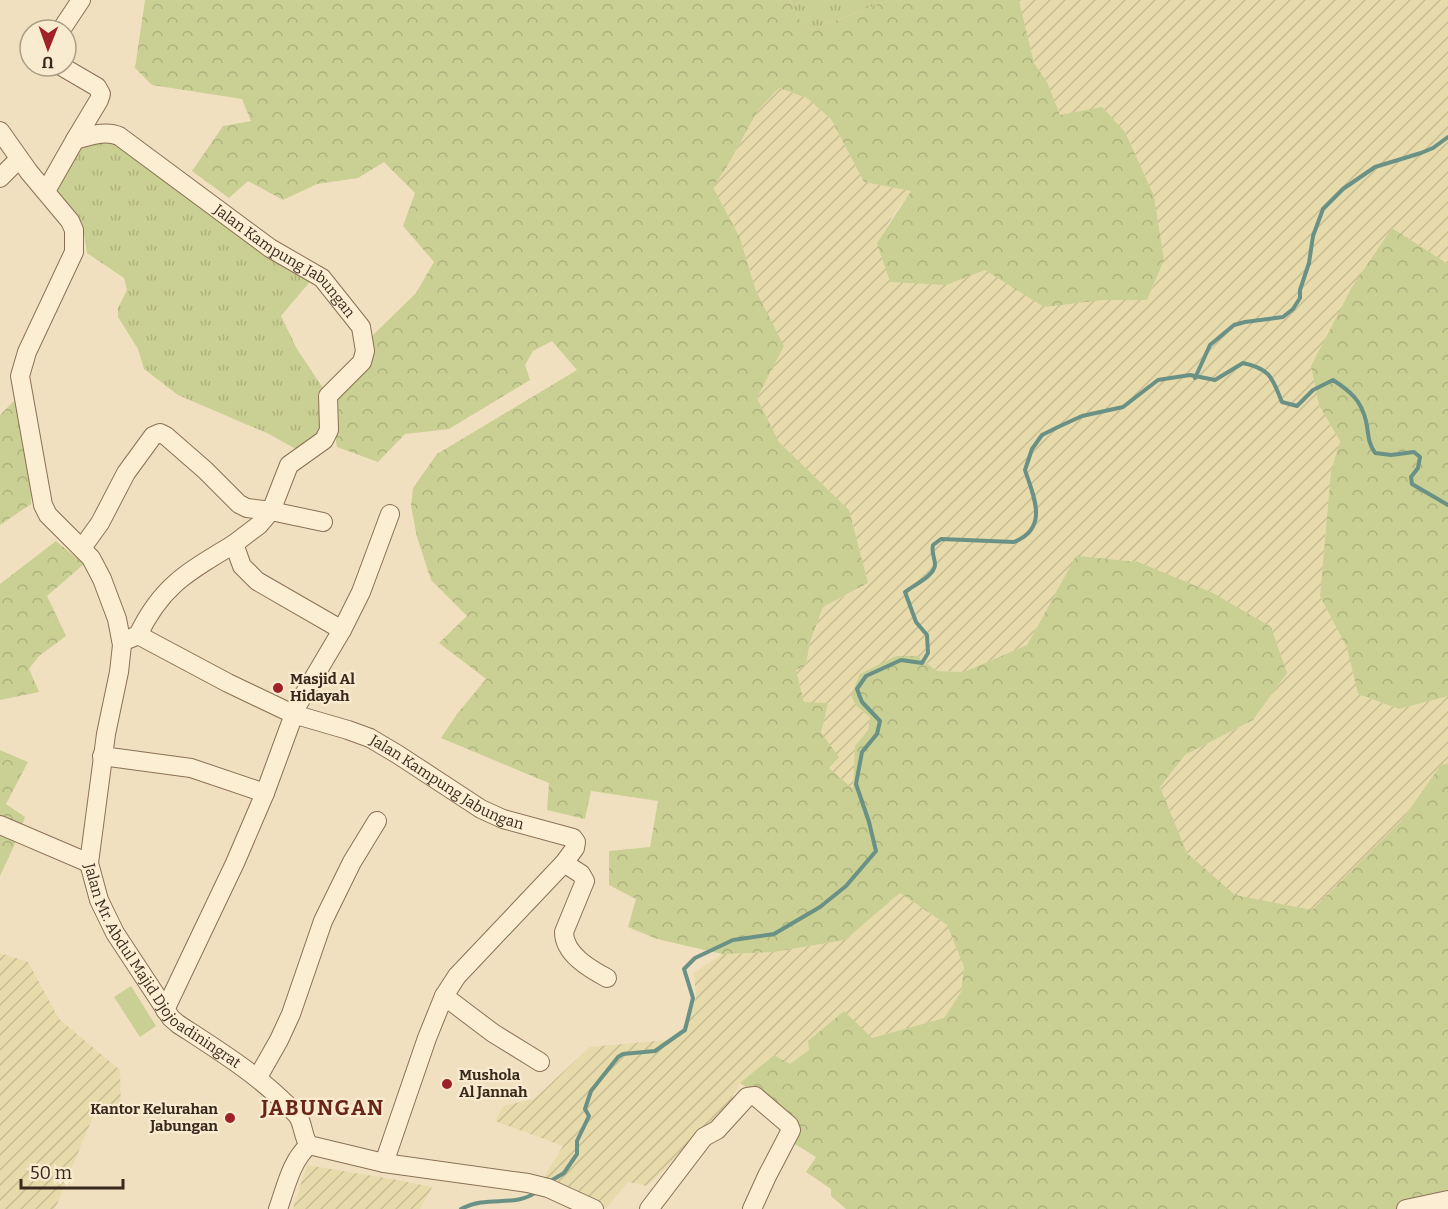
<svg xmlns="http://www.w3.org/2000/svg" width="1448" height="1209" viewBox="0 0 1448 1209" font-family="Bitter,serif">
	<defs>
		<pattern id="farmland-furrows" width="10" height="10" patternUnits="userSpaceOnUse" patternTransform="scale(1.5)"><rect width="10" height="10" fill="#e7dbac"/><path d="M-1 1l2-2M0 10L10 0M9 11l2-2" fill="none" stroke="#c7bc93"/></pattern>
		<pattern id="grass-tufts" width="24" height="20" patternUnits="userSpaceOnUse" patternTransform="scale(1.5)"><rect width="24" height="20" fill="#cacf93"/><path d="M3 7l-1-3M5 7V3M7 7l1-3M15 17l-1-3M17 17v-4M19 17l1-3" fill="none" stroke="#aeb27e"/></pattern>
		<pattern id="forest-crowns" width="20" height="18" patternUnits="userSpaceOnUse" patternTransform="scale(1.5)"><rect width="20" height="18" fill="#cacf93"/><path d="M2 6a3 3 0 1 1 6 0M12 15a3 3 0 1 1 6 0" fill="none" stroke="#aeb27e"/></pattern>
	</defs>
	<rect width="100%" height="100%" fill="#f1e0bf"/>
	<g fill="url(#farmland-furrows)">
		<path d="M1019,0H1448V264L1392,228L1319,405L1340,441L1331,471L1320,596L1347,648L1358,694L1399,709L1448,696V763L1440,766L1402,820L1312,910L1235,896L1187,853L1160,787L1185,755L1253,720L1287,673L1271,627L1050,602L1027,645L964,672L937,671L917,656L856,706L870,717L868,730L855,746L853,789L828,768L821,733L804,702L796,670L806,665L810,642L823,607L868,584L849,510L779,442L757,398L783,346L756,291L740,238L713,187L728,165L758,110L779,88L807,98L831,119L864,182L911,191L894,214L877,243L946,285L985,270L1012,286L1103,300H1147L1164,260L1154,196L1125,132L1060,115L1047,82L1034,63Z"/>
		<path d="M900,893L947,925L964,967L961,992L944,1018L872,1038L809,1050L790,1064L774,1055L740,1083L726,1110L647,1186L628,1182L606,1208L542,1180L563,1146L495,1121L503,1106L534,1099L590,1047L678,1039L696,998L694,973L722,954L774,952L845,940Z"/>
		<path d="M0,953L28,962L59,1019L120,1070L121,1112L103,1109L92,1119L55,1209H0Z"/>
		<path d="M307,1165L397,1180L432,1187L420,1209H293Z"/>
	</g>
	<g fill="url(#grass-tufts)">
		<path d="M790,0H889L811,30L799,19Z"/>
		<path d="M115,140L313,278L281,316L297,349L325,391L324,434L296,449L269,434L178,395L144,369L138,349L118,317V308L127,290L124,278L87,253L83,228L53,191L82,142Z"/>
	</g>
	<g fill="url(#forest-crowns)">
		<path d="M145,0H790L799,19L811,30L889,0H1019L1034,63L1047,82L1060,115L1102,107L1125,132L1154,196L1164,260L1147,300H1103L1044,307L985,270L946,285L890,282L877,243L911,191L864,182L831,119L807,98L779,88L758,110L728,165L713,187L740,238L756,291L784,346L757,398L779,442L849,510L868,583L823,607L810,642L806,665L796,670L804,702L828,703L821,733L839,757L829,768L853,789L855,746L868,730L870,717L856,706L851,695L860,674L896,656H917L937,671L964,672L1027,645L1076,556L1138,562L1213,593L1271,627L1287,673L1253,720L1185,755L1160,787L1187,853L1235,895L1312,910L1402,820L1440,766L1448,763V1209H846L831,1196V1189L806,1172L816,1157L790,1141L787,1115L740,1083L774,1055L790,1064L809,1050L808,1041L844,1011L872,1038L944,1018L961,992L964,967L947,925L900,893L845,940L774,952L722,954L657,939L628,927L636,899L609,885V851L650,847L658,801L591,791L585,819L547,810L549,783L441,738L457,714L486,679L439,643L467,616L431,580L417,537L411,506L413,488L437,454L577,370L552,341L533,351L525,365L530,380L449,429L405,434L378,462L337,447L334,430L335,397L364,370L372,336L416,293L434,262L403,226L415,193L384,162L358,178L317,184L283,200L248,181L229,198L192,171L223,126L251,121L242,99L152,85L135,68Z"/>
		<path d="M1392,228L1448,264V696L1399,709L1358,694L1347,648L1320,596L1331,471L1340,441L1319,405L1311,366L1352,287Z"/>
		<path d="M18,397L32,480L31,504L0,525V415Z"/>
		<path d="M56,541L84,564L47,596L66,636L39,656L29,669L39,692L0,700V584Z"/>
		<path d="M0,750L28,762L6,804L25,817L14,846L0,876Z"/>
	</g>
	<path fill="#cacf93" d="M131,986L156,1026L140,1037L114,997Z"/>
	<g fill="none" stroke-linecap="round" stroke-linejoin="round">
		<g stroke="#699185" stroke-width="4">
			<path d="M1195,378L1210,345L1234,325L1245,322L1283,317L1293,309L1300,298V290L1309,263L1313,236L1323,209L1343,189L1375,167L1421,153L1433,148L1448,137"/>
			<path d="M549,1182L564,1173L577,1154V1141L589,1116L585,1109L591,1091L618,1057L623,1054L655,1051L685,1030L693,998L684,969L695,958L733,940L774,934L820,907L846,886L876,851L869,822L856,784L862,752L877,734L880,721L862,702L857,689L866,676L901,660L922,663L928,653L927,635L916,622L905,592C914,585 934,576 935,565C935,557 931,553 933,545L941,539L1014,542C1050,528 1033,495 1025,470L1032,449L1042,435L1058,427L1082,416L1123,407L1158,380L1190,375L1215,380L1243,363C1271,369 1272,378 1282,402L1297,406L1313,390L1333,380C1350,391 1361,400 1366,421C1369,434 1367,441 1375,453L1391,455L1414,452L1420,457L1418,468L1411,477L1412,484L1448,505"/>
			<path d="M461,1209C490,1194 513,1209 538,1191"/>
		</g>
		<defs>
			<g id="minor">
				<path d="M61,30L81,0"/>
				<path d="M61,66L97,87L101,94L99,100L75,140"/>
				<path id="s1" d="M0,131L29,172L70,221L74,230V252L27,352L20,376L43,505L48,515L91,558L102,579L117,619L122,645L119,672L106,734L89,863L99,900L115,933L171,1018L178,1024C221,1052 262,1077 297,1115C304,1124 302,1136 309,1145L384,1163L528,1183L548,1188L594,1209"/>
				<path d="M0,178L19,159"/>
				<path id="s2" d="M46,191L75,140C90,136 105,130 119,136L270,248L322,278L361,327L365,351L362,362L328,396L329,430L324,440L289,465L271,511L247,508L239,504L205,470L166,436L160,433L153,436L126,473L100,523L82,548"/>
				<path d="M323,522L271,511L259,525L234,544L242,566L257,581L342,630"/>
				<path id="s3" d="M138,635L228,683L293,714L348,730L370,738L397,754L481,809L503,819L573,838L576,842L575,848L564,863L457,976L444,996L427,1038L384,1163"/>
				<path d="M129,639L138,635C162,585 188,572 234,544"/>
				<path d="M102,756L191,768L265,793"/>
				<path d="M0,825L89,863"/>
				<path d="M564,863L581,874L585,881L564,932C564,954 590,969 607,978"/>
				<path d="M444,996L493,1033L540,1062"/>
				<path d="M165,1010L235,863L265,793L297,706L342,630L361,592L390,514"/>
				<path d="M258,1077L279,1040L291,1014L323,921L352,862L377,821"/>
				<path d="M278,1209C286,1187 291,1161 309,1145"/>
				<path d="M649,1209L704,1137L717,1130L747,1097L755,1096L789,1125L791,1130L767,1176L752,1209"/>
				<path d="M1406,1209L1448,1200"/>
			</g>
		</defs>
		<use href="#minor" stroke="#8b7056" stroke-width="20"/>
		<use href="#minor" stroke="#fbeed3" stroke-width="18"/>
	</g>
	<g fill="#9e2228" stroke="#f8ebcf" stroke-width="2">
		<circle cx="278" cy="688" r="6"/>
		<circle cx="447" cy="1084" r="6"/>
		<circle cx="230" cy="1118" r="6"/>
	</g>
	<g text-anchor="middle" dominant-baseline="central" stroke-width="4.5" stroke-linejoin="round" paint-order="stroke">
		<g font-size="15" fill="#39291c" stroke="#f8ebcf">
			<text stroke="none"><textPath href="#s2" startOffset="312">Jalan Kampung Jabungan</textPath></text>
			<text stroke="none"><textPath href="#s3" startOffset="344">Jalan Kampung Jabungan</textPath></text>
			<text stroke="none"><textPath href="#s1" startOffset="928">Jalan Mr. Abdul Majid Djojoadiningrat</textPath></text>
		</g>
		<g font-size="15" font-weight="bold" fill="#39291c" stroke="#f8ebcf" text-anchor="start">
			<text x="290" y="679">Masjid Al<tspan x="290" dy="17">Hidayah</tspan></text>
			<text x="459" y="1075">Mushola<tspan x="459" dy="17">Al Jannah</tspan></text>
			<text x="218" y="1109" text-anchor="end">Kantor Kelurahan<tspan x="218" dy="17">Jabungan</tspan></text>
		</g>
		<g font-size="21" font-weight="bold" letter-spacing="1.5" fill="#692618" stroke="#f8ebcf">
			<text x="323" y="1108">JABUNGAN</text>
		</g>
	</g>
	<g transform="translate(48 48) rotate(181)"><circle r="28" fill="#f8ebcf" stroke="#ac9d87" stroke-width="1.5"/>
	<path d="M0-4.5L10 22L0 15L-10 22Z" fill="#9e2228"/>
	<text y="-9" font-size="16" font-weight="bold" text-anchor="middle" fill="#39291c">U</text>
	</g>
	<path d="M21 1179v9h102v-9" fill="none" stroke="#39291c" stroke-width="3"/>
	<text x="30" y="1179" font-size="18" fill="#39291c" stroke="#f8ebcf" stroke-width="4.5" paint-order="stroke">50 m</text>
</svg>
